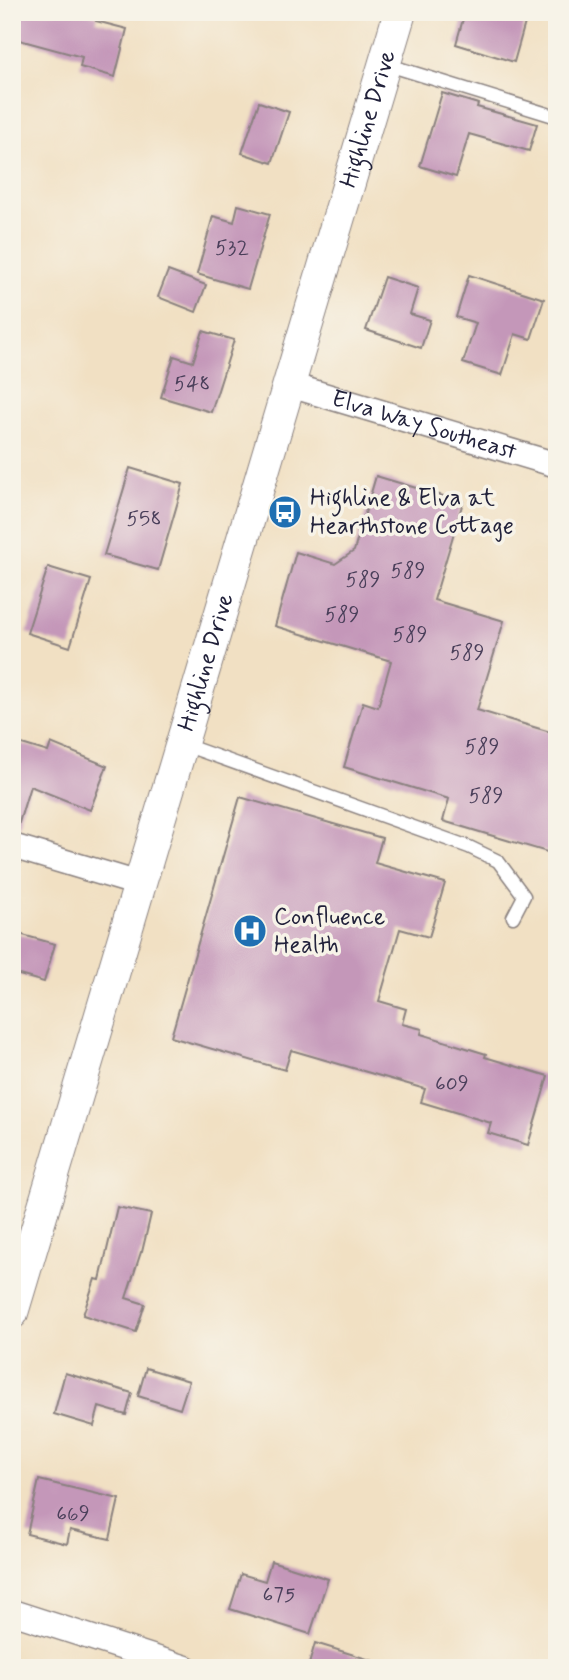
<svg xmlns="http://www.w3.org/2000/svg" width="569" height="1680" viewBox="0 0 569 1680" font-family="Mynerve,sans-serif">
	<rect width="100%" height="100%" fill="#f7f3e8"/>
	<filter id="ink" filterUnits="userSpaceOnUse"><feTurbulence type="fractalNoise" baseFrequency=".0143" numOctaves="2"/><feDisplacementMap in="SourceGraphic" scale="14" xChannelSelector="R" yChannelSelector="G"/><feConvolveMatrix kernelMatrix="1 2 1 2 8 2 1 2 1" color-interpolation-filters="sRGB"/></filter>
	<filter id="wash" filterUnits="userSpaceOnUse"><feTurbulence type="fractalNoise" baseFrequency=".00686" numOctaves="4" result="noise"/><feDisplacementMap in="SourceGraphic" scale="28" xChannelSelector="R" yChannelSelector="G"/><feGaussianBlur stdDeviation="1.57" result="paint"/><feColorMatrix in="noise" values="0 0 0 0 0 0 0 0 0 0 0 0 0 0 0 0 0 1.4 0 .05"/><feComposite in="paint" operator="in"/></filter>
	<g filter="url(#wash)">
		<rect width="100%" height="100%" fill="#f1e0c3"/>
		<g id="blocks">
			<g fill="#c497b9">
				<path d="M12,12H82L98,16L96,21L127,29L115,77L80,67L82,57L12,38Z"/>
				<path d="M465,12H528L514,62L456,44Z"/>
				<path d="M442,93L478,104L477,107L537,124L529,151L469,134L456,177L420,166Z"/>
				<path d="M259,102L289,112L272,163L242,153Z"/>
				<path d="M238,205L270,214L248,289L197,274L213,216L234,222Z"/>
				<path d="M168,271L206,285L196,312L158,297Z"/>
				<path d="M469,275L544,299L531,339L515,334L502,375L463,363L476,323L456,317Z"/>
				<path d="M384,277L418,288L410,314L430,320L421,348L366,330Z"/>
				<path d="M203,331L234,340L211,412L161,397L174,356L193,362Z"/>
				<path d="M130,468L183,484L158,570L104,555Z"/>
				<path d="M376,476L463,502L434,600L504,621L477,710L557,734V855L443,821L449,799L344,767L363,702L378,707L391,661L275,626L296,552L335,564L354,551Z"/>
				<path d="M48,567L91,580L70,647L27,633Z"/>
				<path d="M12,741L48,752L51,743L107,766L90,810L30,786L18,826L12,825Z"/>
				<path d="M240,797L382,838L375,863L445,883L429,937L400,929L379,1001L406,1009L402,1024L422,1029L421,1034L486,1054L485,1057L548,1076L528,1145L488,1133L491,1123L421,1102L425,1089L291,1050L285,1070L171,1037Z"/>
				<path d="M12,932L55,944L44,982L12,973Z"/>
				<path d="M117,1207L151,1214L142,1252H141L126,1298L145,1304L136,1332L83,1315L95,1279L100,1280Z"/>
				<path d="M146,1368L189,1381L180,1409L138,1396Z"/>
				<path d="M65,1373L132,1393L126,1415L99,1407L94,1426L54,1414Z"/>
				<path d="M39,1480L119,1499L110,1539L70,1530L67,1544L27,1534Z"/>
				<path d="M271,1561L328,1579L310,1634L230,1609L241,1574L265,1581Z"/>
				<path d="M315,1643L377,1662V1668H308Z"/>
			</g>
		</g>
	</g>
	<g filter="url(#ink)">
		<use href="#blocks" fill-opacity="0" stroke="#8a817f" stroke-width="2"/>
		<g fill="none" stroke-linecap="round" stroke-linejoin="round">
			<defs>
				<g id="service">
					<path d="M385,64L557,117"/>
					<path d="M182,744L469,847L498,861L524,896L513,917"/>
				</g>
				<g id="minor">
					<path id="s1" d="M290,385L557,465"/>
					<path d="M12,846L139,884"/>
					<path d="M12,1612L186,1668"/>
				</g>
				<g id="tertiary">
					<path id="s2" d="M12,1313L400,12"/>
				</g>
			</defs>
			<use href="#service" stroke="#8a817f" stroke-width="15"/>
			<use href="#minor" stroke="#8a817f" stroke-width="27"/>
			<use href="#tertiary" stroke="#8a817f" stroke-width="34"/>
			<use href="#service" stroke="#fff" stroke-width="12"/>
			<use href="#minor" stroke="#fff" stroke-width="24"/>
			<use href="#tertiary" stroke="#fff" stroke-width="32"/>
		</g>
	</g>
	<defs>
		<symbol id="bus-disc" viewBox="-11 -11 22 22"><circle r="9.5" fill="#1f6fb2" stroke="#f7f3e8"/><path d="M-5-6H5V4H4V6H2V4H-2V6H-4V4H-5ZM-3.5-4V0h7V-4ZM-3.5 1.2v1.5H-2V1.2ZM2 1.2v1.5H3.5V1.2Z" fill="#fff"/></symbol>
		<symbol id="hospital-disc" viewBox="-11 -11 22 22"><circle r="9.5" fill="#1f6fb2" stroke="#f7f3e8"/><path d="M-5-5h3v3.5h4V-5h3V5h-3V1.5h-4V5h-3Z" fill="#fff"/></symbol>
	</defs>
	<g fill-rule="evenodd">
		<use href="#bus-disc" x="266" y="493" width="38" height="38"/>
		<use href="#hospital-disc" x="231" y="912" width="38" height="38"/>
	</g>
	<g text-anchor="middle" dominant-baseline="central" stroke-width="7" stroke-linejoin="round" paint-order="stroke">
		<g font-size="21" fill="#4a3f5a">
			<text x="232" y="248">532</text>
			<text x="192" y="384">548</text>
			<text x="144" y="519">558</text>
			<text x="408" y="571">589</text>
			<text x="363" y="580">589</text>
			<text x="342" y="615">589</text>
			<text x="410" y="635">589</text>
			<text x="467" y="653">589</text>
			<text x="482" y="747">589</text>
			<text x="486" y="796">589</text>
			<text x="452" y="1084">609</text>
			<text x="73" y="1514">669</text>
			<text x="279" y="1595">675</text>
		</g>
		<g font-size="24" fill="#22223b" stroke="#f7f3e8">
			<text stroke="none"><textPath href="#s2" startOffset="1246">Highline Drive</textPath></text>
			<text stroke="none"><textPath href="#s1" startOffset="140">Elva Way Southeast</textPath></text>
			<text stroke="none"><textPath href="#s2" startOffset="679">Highline Drive</textPath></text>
		</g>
		<g font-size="24" fill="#22223b" stroke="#f7f3e8" text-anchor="start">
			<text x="310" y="498">Highline &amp; Elva at<tspan x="310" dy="28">Hearthstone Cottage</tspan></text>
			<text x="274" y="917">Confluence<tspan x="274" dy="28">Health</tspan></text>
		</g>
	</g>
	<rect width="569" height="1680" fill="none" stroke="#f7f3e8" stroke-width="42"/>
</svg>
